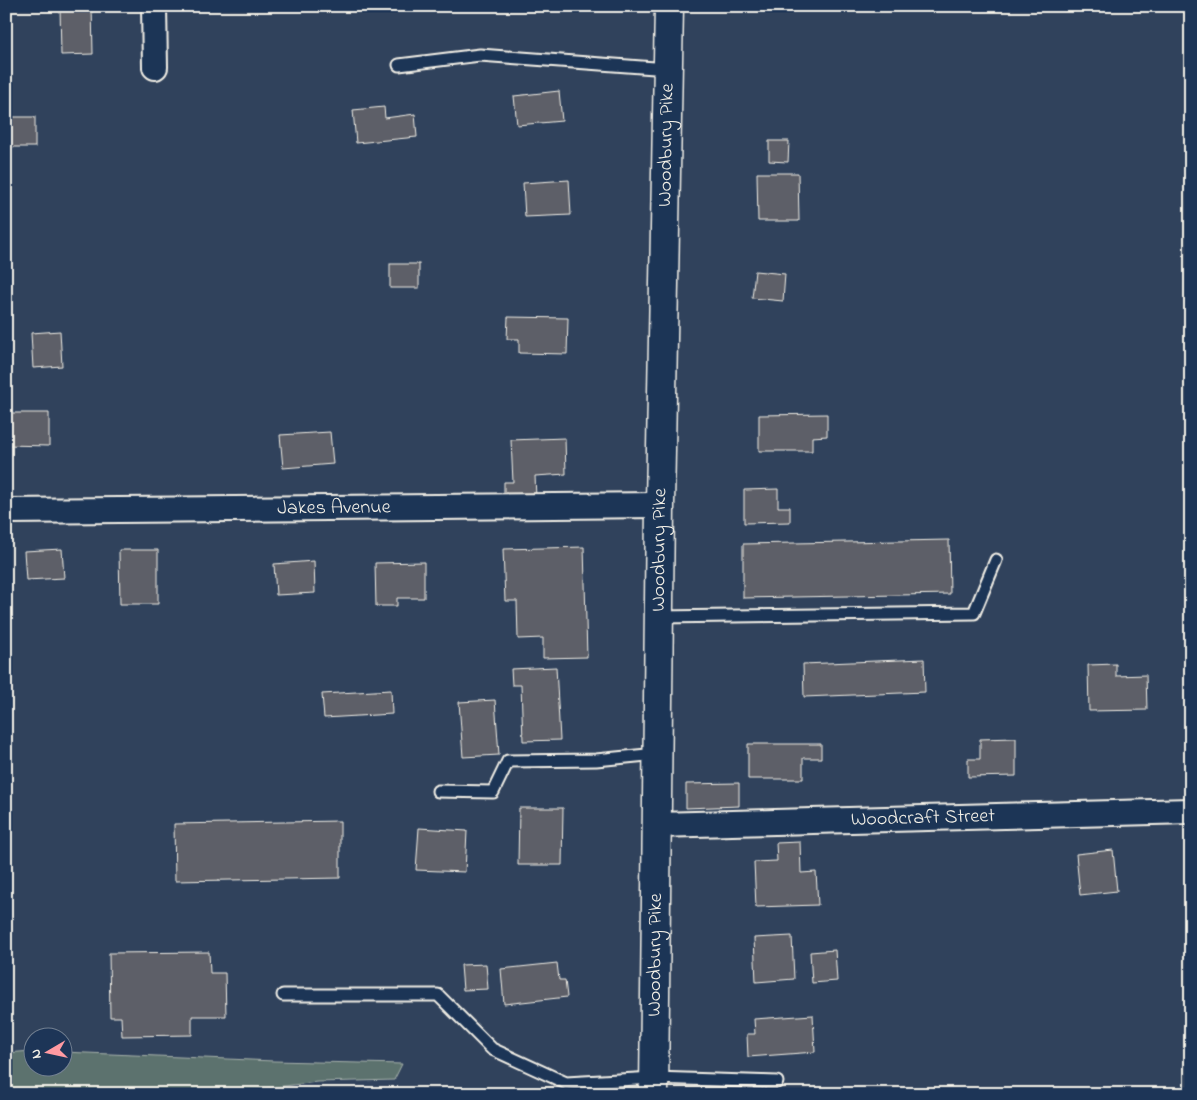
<svg xmlns="http://www.w3.org/2000/svg" width="1197" height="1100" viewBox="0 0 1197 1100" font-family="'Indie Flower',sans-serif">
	<rect width="100%" height="100%" fill="#30425c"/>
	<filter id="ink" filterUnits="userSpaceOnUse"><feTurbulence type="fractalNoise" baseFrequency=".02" numOctaves="2"/><feDisplacementMap in="SourceGraphic" scale="10" xChannelSelector="R" yChannelSelector="G"/><feConvolveMatrix kernelMatrix="1 2 1 2 8 2 1 2 1" color-interpolation-filters="sRGB"/></filter>
	<g filter="url(#ink)">
		<path fill="#5b726e" stroke="#a8b2ab" d="M32,1051V1068H62L63,1052L274,1061L402,1064L394,1080L317,1082L252,1090L169,1094H6V1053Z"/>
		<g fill="#5d5f67" stroke="#f4f1e8">
			<path d="M60,6H92L93,54L61,55Z"/>
			<path d="M559,91L562,121L517,125L514,96Z"/>
			<path d="M384,107L385,118L415,114L417,137L356,143L353,110Z"/>
			<rect x="6" y="117" width="29" height="30"/>
			<path d="M769,141H789L788,162L769,161Z"/>
			<path d="M757,173H798L799,221H758Z"/>
			<path d="M569,180L571,215L525,217L523,183Z"/>
			<rect x="390" y="264" width="29" height="24"/>
			<path d="M755,271L785,274L783,301L752,298Z"/>
			<path d="M508,317L568,318L567,354L519,353V339H507Z"/>
			<path d="M60,331L62,366L33,368L31,333Z"/>
			<path d="M6,413H49V446L6,445Z"/>
			<path d="M827,414V436L812,437V451H759V415Z"/>
			<path d="M330,432L333,464L283,468L280,435Z"/>
			<path d="M565,438L566,474L535,476L536,498L489,500V494L504,493V482H513L511,440Z"/>
			<path d="M778,489V507H790V522L744,523V490Z"/>
			<path d="M949,540L950,594L743,598V544Z"/>
			<path d="M584,547L587,657L543,658V638L518,639L517,601H505L503,549Z"/>
			<path d="M62,549L64,578L26,580L24,551Z"/>
			<path d="M119,550H158V604H120Z"/>
			<path d="M314,561L315,593L276,595L274,564Z"/>
			<path d="M424,562V598H397V606H376L375,563Z"/>
			<path d="M924,659L925,692L804,697L803,664Z"/>
			<path d="M1116,664V676L1146,675L1147,710L1089,711L1088,665Z"/>
			<path d="M556,667L560,740L523,741L521,685H512L511,669Z"/>
			<path d="M391,690L392,714L324,718L322,694Z"/>
			<path d="M495,700L499,755L463,757L459,702Z"/>
			<path d="M1016,738V776L968,777V759H980V739Z"/>
			<path d="M748,744H821V758H803V779H748Z"/>
			<path d="M739,783V806L686,808V784Z"/>
			<path d="M519,808H563L562,865H518Z"/>
			<path d="M340,821V878L175,881L174,824Z"/>
			<path d="M419,828L467,831L465,872L416,870Z"/>
			<path d="M800,842L801,873L816,872L818,905L756,907L754,862L777,861L776,843Z"/>
			<path d="M1113,850L1117,891L1080,895L1076,854Z"/>
			<path d="M792,936L794,979L756,982L754,938Z"/>
			<path d="M835,950L837,981L812,983L810,952Z"/>
			<path d="M209,952L210,973H225L226,1016H192V1035L122,1036L121,1017H110L109,953Z"/>
			<path d="M557,963L559,980H565L567,997L504,1004L501,969Z"/>
			<path d="M486,964L488,989L463,990L461,965Z"/>
			<path d="M813,1015L815,1052L748,1057L747,1034H755L754,1019Z"/>
		</g>
		<g fill="none" stroke-linecap="round" stroke-linejoin="round">
			<defs>
				<g id="lane">
					<path d="M399,65L480,55L668,69"/>
					<path d="M659,617L974,613L996,560"/>
					<path d="M438,791L493,792L508,761L596,760L657,754"/>
					<path d="M283,995H438L492,1049L566,1083L654,1078L777,1082"/>
				</g>
				<g id="street">
					<path d="M154,6L155,67"/>
					<path id="s1" d="M6,511L660,505"/>
					<path id="s2" d="M657,825L1191,811"/>
				</g>
				<g id="secondary">
					<path id="s3" d="M654,1094L660,505L669,6"/>
				</g>
			</defs>
			<use href="#lane" stroke="#f4f1e8" stroke-width="15"/>
			<use href="#street" stroke="#f4f1e8" stroke-width="28"/>
			<use href="#secondary" stroke="#f4f1e8" stroke-width="31"/>
			<use href="#lane" stroke="#1d3557" stroke-width="11"/>
			<use href="#street" stroke="#1d3557" stroke-width="24"/>
			<use href="#secondary" stroke="#1d3557" stroke-width="28"/>
		</g>
	</g>
	<g text-anchor="middle" dominant-baseline="central" stroke-width="4" stroke-linejoin="round" paint-order="stroke">
		<g font-size="20" fill="#f4f1e8" stroke="#1d3557">
			<text stroke="none"><textPath href="#s3" startOffset="949">Woodbury Pike</textPath></text>
			<text stroke="none"><textPath href="#s1" startOffset="328">Jakes Avenue</textPath></text>
			<text stroke="none"><textPath href="#s3" startOffset="544">Woodbury Pike</textPath></text>
			<text stroke="none"><textPath href="#s2" startOffset="266">Woodcraft Street</textPath></text>
			<text stroke="none"><textPath href="#s3" startOffset="139">Woodbury Pike</textPath></text>
		</g>
	</g>
	<rect width="1197" height="1100" fill="none" stroke="#1d3557" stroke-width="25"/>
	<rect x="12" y="12" width="1172" height="1075" fill="none" stroke="#f4f1e8" stroke-width="2" filter="url(#ink)"/>
	<g transform="translate(48 1052) rotate(261)"><circle r="24" fill="#1d3557" stroke="#738091"/>
	<path d="M0-4L9 19L0 12L-9 19Z" fill="#ff9aa2"/>
	<text y="-8" font-size="14" font-weight="bold" text-anchor="middle" fill="#f4f1e8">N</text>
	</g>
</svg>
